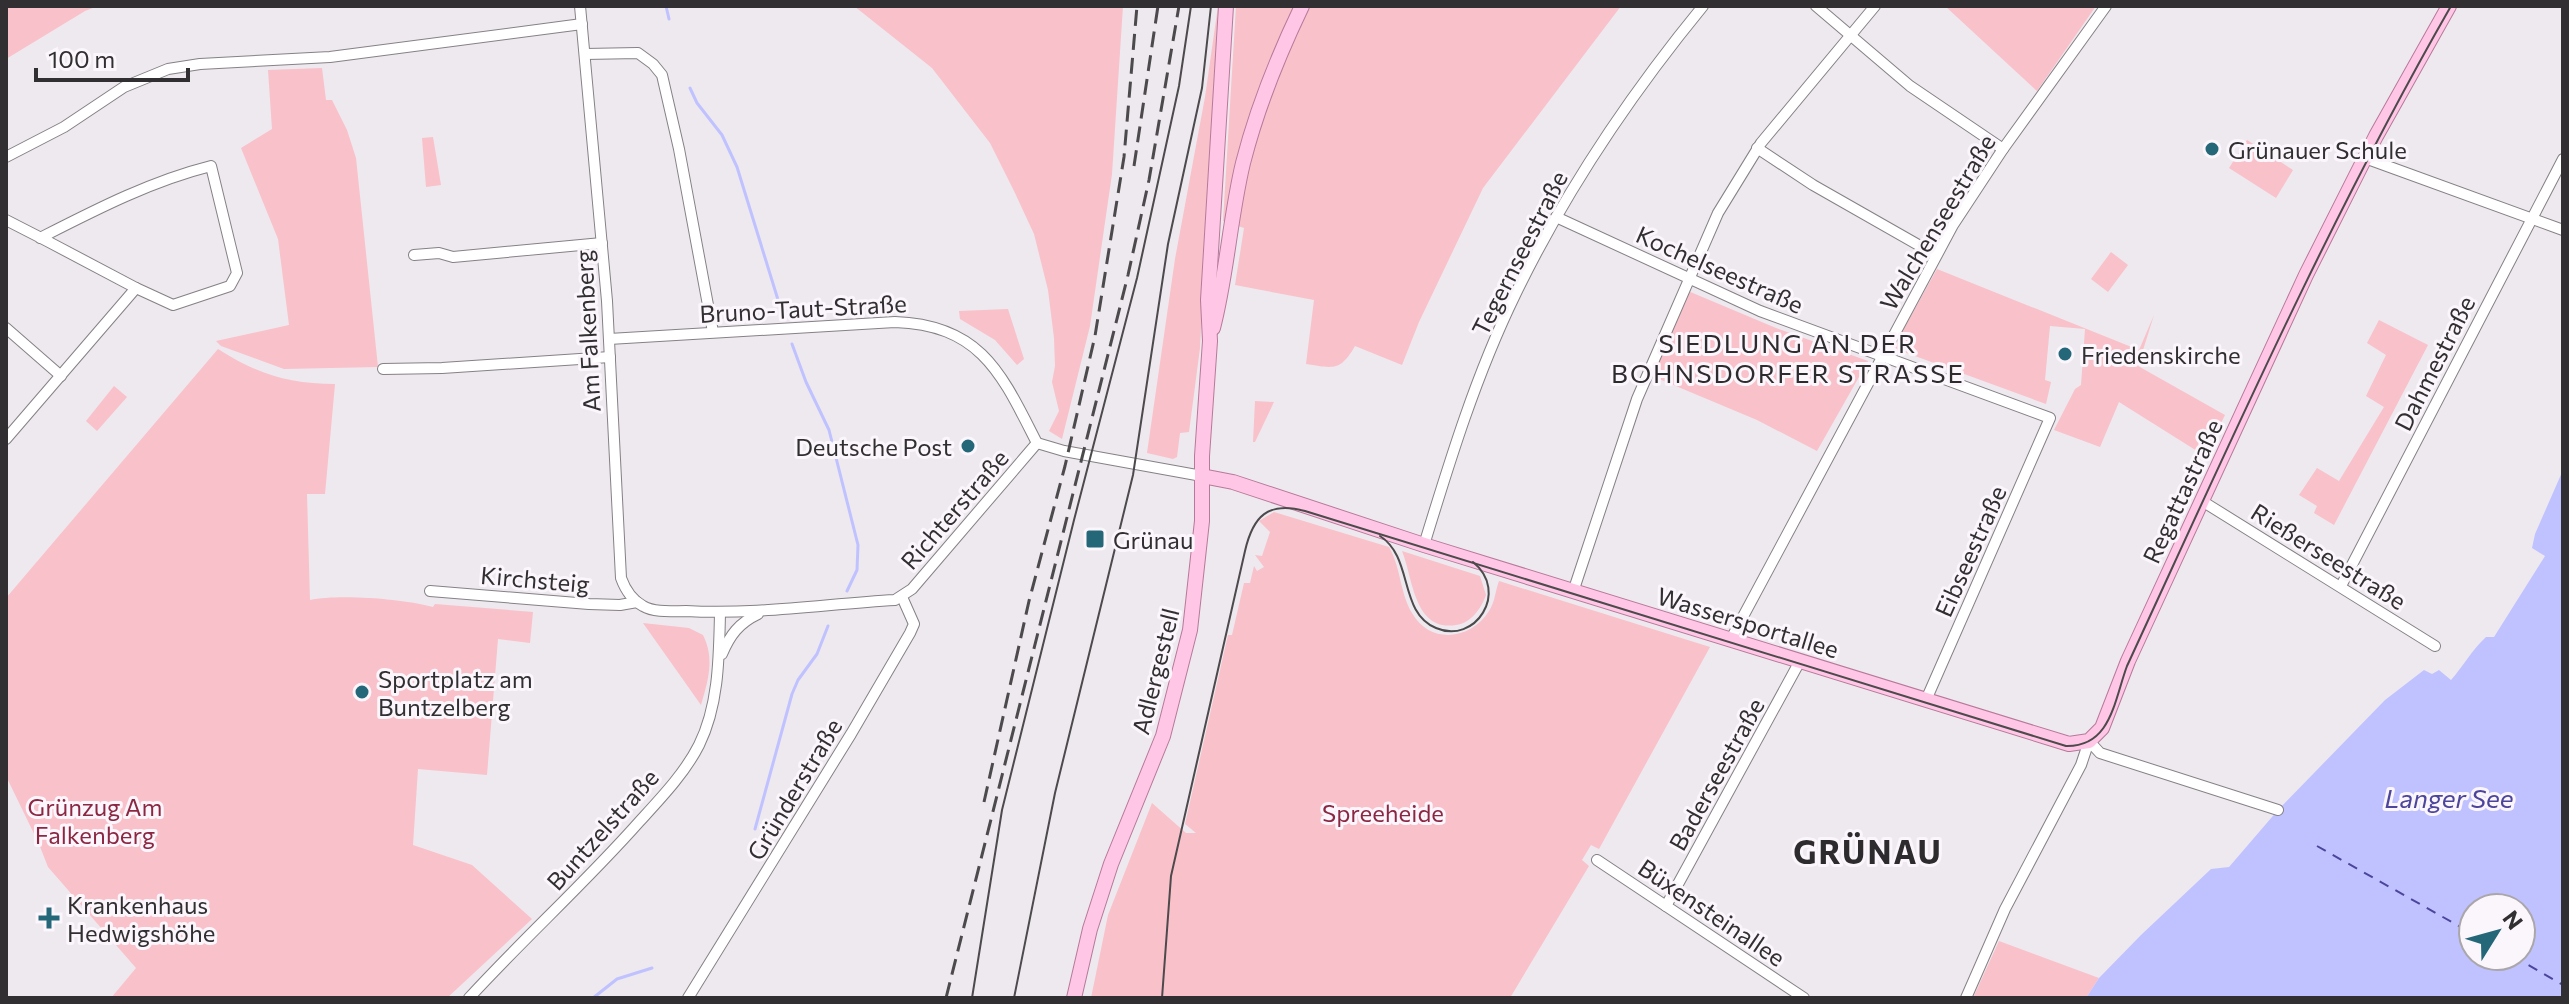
<svg xmlns="http://www.w3.org/2000/svg" width="2569" height="1004" viewBox="0 0 2569 1004" font-family="Commissioner,sans-serif">
	<rect width="100%" height="100%" fill="#eee9ee"/>
	<g fill="#f9c1ca">
		<path d="M6,6H98L85,11L6,59Z"/>
		<path d="M854,6H1123L1112,174L1090,326L1062,439L1049,431L1059,411L1052,382L1055,366L1054,338L1048,290L1034,234L1015,193L990,143L932,68Z"/>
		<path d="M1218,6L1200,348L1189,432L1180,433L1177,457L1173,459L1147,453L1175,259L1205,97Z"/>
		<path d="M1236,6H1621L1483,188L1419,322L1402,365L1355,346C1340,372 1333,368 1306,364L1314,300L1235,285L1244,228L1223,221Z"/>
		<path d="M1945,6H2096L2037,91Z"/>
		<path d="M322,68L326,100H332L347,130L356,158L378,367L284,369L221,346L216,341L289,325L278,239L241,148L272,129L268,70Z"/>
		<path d="M433,137L441,185L426,187L422,138Z"/>
		<path d="M2247,140L2293,170L2276,198L2229,168Z"/>
		<path d="M2111,252L2128,265L2108,292L2091,279Z"/>
		<path d="M1937,269L2139,350L2154,315L2138,366L2225,415L2205,456L2119,402L2100,447L2054,430L2075,389L2081,385L2085,329L2050,326L2045,380L2051,382L2046,404L1893,348Z"/>
		<path d="M1688,291L1776,328L1868,361L1817,451L1757,420L1652,376Z"/>
		<path d="M1008,309L1024,359L1017,365L995,340L960,319L959,311Z"/>
		<path d="M2379,320L2428,345L2334,525L2314,513L2317,506L2299,495L2317,468L2339,481L2384,407L2366,396L2386,355L2367,343Z"/>
		<path d="M218,349C257,374 289,384 335,384L325,494H307L310,600C340,594 403,599 433,607L435,604L533,612L530,643L498,639L487,775L418,769L413,845L472,865L532,919L447,998H111L136,968L48,867L39,844L6,776V598Z"/>
		<path d="M114,386L127,397L97,431L86,421Z"/>
		<path d="M1255,401L1274,402L1255,442H1253Z"/>
		<path d="M1274,512L1389,547C1401,568 1400,593 1412,613C1430,645 1471,640 1489,611C1495,602 1495,592 1499,581L1710,647L1599,849L1591,845L1582,860L1589,866L1510,998H1091L1108,915L1152,803L1186,833H1196L1185,824L1228,635H1232L1244,583H1250L1254,566L1257,571L1264,567L1255,555L1262,556L1270,532L1259,521Z"/>
		<path d="M1402,551L1480,576L1486,595C1481,609 1471,623 1456,625C1414,632 1413,578 1402,551Z"/>
		<path d="M643,623L689,628L703,635C715,659 708,681 701,705Z"/>
		<path d="M1999,941L2099,978L2086,998H1973Z"/>
	</g>
	<path fill="#c0c2ff" fill-rule="evenodd" d="M2563,470V998H2086L2099,978L2141,935L2211,869L2229,867L2278,810L2385,700L2424,670L2432,674L2439,670L2451,680C2464,665 2472,650 2486,637H2494L2545,556L2532,548L2535,534ZM2473,908H2521V956H2473Z"/>
	<g fill="none" stroke-linecap="round" stroke-linejoin="round">
		<g stroke="#c0c2ff" stroke-width="3">
			<path d="M666,6L669,19"/>
			<path d="M690,88L697,103L722,135L737,167L783,316"/>
			<path d="M792,344L806,382L829,430L858,545L857,570L847,591"/>
			<path d="M755,829L792,694L798,680L817,654L828,626"/>
			<path d="M593,998L617,979L652,968"/>
		</g>
		<g stroke="#4c459c" stroke-width="2" stroke-dasharray="10 8" stroke-linecap="butt">
			<path d="M2317,846L2473,934"/>
			<path d="M2513,956L2563,985"/>
		</g>
		<defs>
			<g id="minor">
				<path d="M580,6L607,301L621,578C625,589 632,600 643,606C655,613 672,611 686,611C756,615 825,604 895,600L912,589L1037,443"/>
				<path d="M1816,6L1910,86L2003,149"/>
				<path d="M585,54L638,53L653,64L662,75L679,149L713,332"/>
				<path d="M1757,148L1813,185L1936,255"/>
				<path d="M6,157L64,127L124,87L168,69L200,64L330,57L582,24"/>
				<path d="M2365,158L2563,230"/>
				<path d="M1556,217L1760,311L2050,418L1926,700"/>
				<path d="M6,220L47,241L136,288L173,305L230,286L237,273L211,166C151,181 95,210 40,238"/>
				<path d="M414,255L439,253L453,257L602,243"/>
				<path d="M6,328L61,376"/>
				<path d="M609,339L895,322C982,325 1002,375 1037,443"/>
				<path d="M383,369L442,368L610,357"/>
				<path d="M6,439L136,288"/>
				<path d="M1037,443L1064,451L1202,476"/>
				<path d="M2202,501L2435,646"/>
				<path d="M1424,545C1450,460 1476,375 1515,295C1565,192 1630,95 1703,6"/>
				<path d="M2341,586L2563,159"/>
				<path d="M430,591L589,604L620,605L637,602"/>
				<path d="M1573,592L1637,399L1718,213L1761,143L1875,6"/>
				<path d="M1731,639L1953,225L2003,149L2106,6"/>
				<path d="M722,654C730,635 739,623 758,614"/>
				<path d="M2089,741L2100,753L2278,810"/>
				<path d="M1597,860L1804,998"/>
				<path d="M1666,906L1800,661"/>
				<path d="M469,998C524,938 585,883 639,822C660,799 685,773 699,745C719,705 719,656 720,613"/>
				<path d="M688,998L851,734L910,633L914,624L902,597"/>
				<path d="M1966,998L2005,909L2081,765L2089,741"/>
			</g>
			<g id="major">
				<path d="M1213,328C1227,274 1230,217 1243,163C1257,108 1278,56 1302,6"/>
				<path d="M1202,476L1233,482L1424,545L2069,744L2089,741L2102,728L2128,661L2306,275L2376,136L2449,6"/>
				<path d="M1074,998L1090,929L1111,864L1163,736L1190,630L1202,521V456L1210,341L1208,300L1226,6"/>
			</g>
		</defs>
		<use href="#minor" stroke="#858185" stroke-width="12"/>
		<use href="#major" stroke="#b7799a" stroke-width="16"/>
		<use href="#minor" stroke="#fff" stroke-width="10"/>
		<use href="#major" stroke="#ffc7e5" stroke-width="14"/>
		<g stroke="#4c4a4c" stroke-width="2">
			<path d="M1380,536C1414,558 1398,612 1436,628C1475,645 1510,592 1473,562"/>
			<path d="M972,998L1002,810L1074,520L1137,278L1179,86L1191,6"/>
			<path d="M1014,998L1055,793L1133,475L1168,244L1202,88L1211,6"/>
			<path d="M1162,998L1171,876L1245,551C1253,516 1268,501 1305,511L2066,746C2111,747 2114,701 2127,666C2230,443 2329,219 2451,6"/>
		</g>
		<g stroke="#4c4a4c" stroke-width="3" stroke-dasharray="16 8" stroke-linecap="butt">
			<path d="M1134,166L1158,6"/>
			<path d="M984,802L1029,601L1065,466L1095,336L1124,157L1137,6"/>
			<path d="M946,998L1128,275L1149,180L1179,6"/>
		</g>
	</g>
	<g fill="#246779" stroke="#fbf6fb" stroke-width="3">
		<circle cx="2212" cy="149" r="8"/>
		<circle cx="2065" cy="354" r="8"/>
		<circle cx="968" cy="446" r="8"/>
		<rect x="1085" y="529" width="20" height="20" rx="4"/>
		<circle cx="362" cy="692" r="8"/>
		<path d="M45 906h8v8h8v8h-8v8h-8v-8h-8v-8h8z"/>
	</g>
	<g text-anchor="middle" dominant-baseline="central" stroke-width="6" stroke-linejoin="round" paint-order="stroke">
		<g font-size="24" fill="#312f31" stroke="#fbf6fb" text-anchor="start">
			<text x="2228" y="149">Grünauer Schule</text>
			<text x="2081" y="354">Friedenskirche</text>
			<text x="952" y="446" text-anchor="end">Deutsche Post</text>
			<text x="1113" y="539">Grünau</text>
			<text x="378" y="678">Sportplatz am<tspan x="378" dy="28">Buntzelberg</tspan></text>
			<text x="67" y="904">Krankenhaus<tspan x="67" dy="28">Hedwigshöhe</tspan></text>
		</g>
		<g font-size="24" fill="#312f31" stroke="#fbf6fb">
			<text transform="translate(1937 222) rotate(-59)">Walchenseestraße</text>
			<text transform="translate(1519 253) rotate(-63)">Tegernseestraße</text>
			<text transform="translate(1720 269) rotate(24)">Kochelseestraße</text>
			<text transform="translate(803 308) rotate(-3)">Bruno-Taut-Straße</text>
			<text transform="translate(587 331) rotate(-93)">Am Falkenberg</text>
			<text transform="translate(2434 363) rotate(-63)">Dahmestraße</text>
			<text transform="translate(2182 491) rotate(-65)">Regattastraße</text>
			<text transform="translate(954 509) rotate(-49)">Richterstraße</text>
			<text transform="translate(1970 551) rotate(-66)">Eibseestraße</text>
			<text transform="translate(2329 556) rotate(32)">Rießerseestraße</text>
			<text transform="translate(535 579) rotate(5)">Kirchsteig</text>
			<text transform="translate(1748 622) rotate(17)">Wassersportallee</text>
			<text transform="translate(1155 671) rotate(-76)">Adlergestell</text>
			<text transform="translate(1716 774) rotate(-61)">Baderseestraße</text>
			<text transform="translate(794 789) rotate(-59)">Gründerstraße</text>
			<text transform="translate(602 829) rotate(-48)">Buntzelstraße</text>
			<text transform="translate(1712 912) rotate(34)">Büxensteinallee</text>
		</g>
		<g font-size="24" fill="#8c2743" stroke="#fbf6fb">
			<text x="95" y="806">Grünzug Am<tspan x="95" dy="28">Falkenberg</tspan></text>
			<text x="1383" y="812">Spreeheide</text>
		</g>
		<g font-size="26" letter-spacing="2" fill="#2e2b2e" stroke="#fbf6fb">
			<text x="1788" y="342">SIEDLUNG AN DER<tspan x="1788" dy="30">BOHNSDORFER STRASSE</tspan></text>
		</g>
		<g font-size="26" font-style="italic" fill="#4c459c" stroke="#fbf6fb">
			<text x="2449" y="797">Langer See</text>
		</g>
		<g font-size="32" font-weight="bold" letter-spacing="2" fill="#2e2b2e" stroke="#fbf6fb">
			<text x="1868" y="851">GRÜNAU</text>
		</g>
	</g>
	<rect width="2569" height="1004" fill="none" stroke="#312f31" stroke-width="16"/>
	<g transform="translate(2497 932) rotate(53)"><circle r="38" fill="#fbf6fb" stroke="#aaa6aa" stroke-width="2"/>
	<path d="M0-6L14 30L0 20L-14 30Z" fill="#246779"/>
	<text y="-12" font-size="22" font-weight="bold" text-anchor="middle" fill="#312f31">N</text>
	</g>
	<path d="M36 68v12h152v-12" fill="none" stroke="#312f31" stroke-width="4"/>
	<text x="48" y="68" font-size="24" fill="#312f31" stroke="#fbf6fb" stroke-width="6" paint-order="stroke">100 m</text>
</svg>
